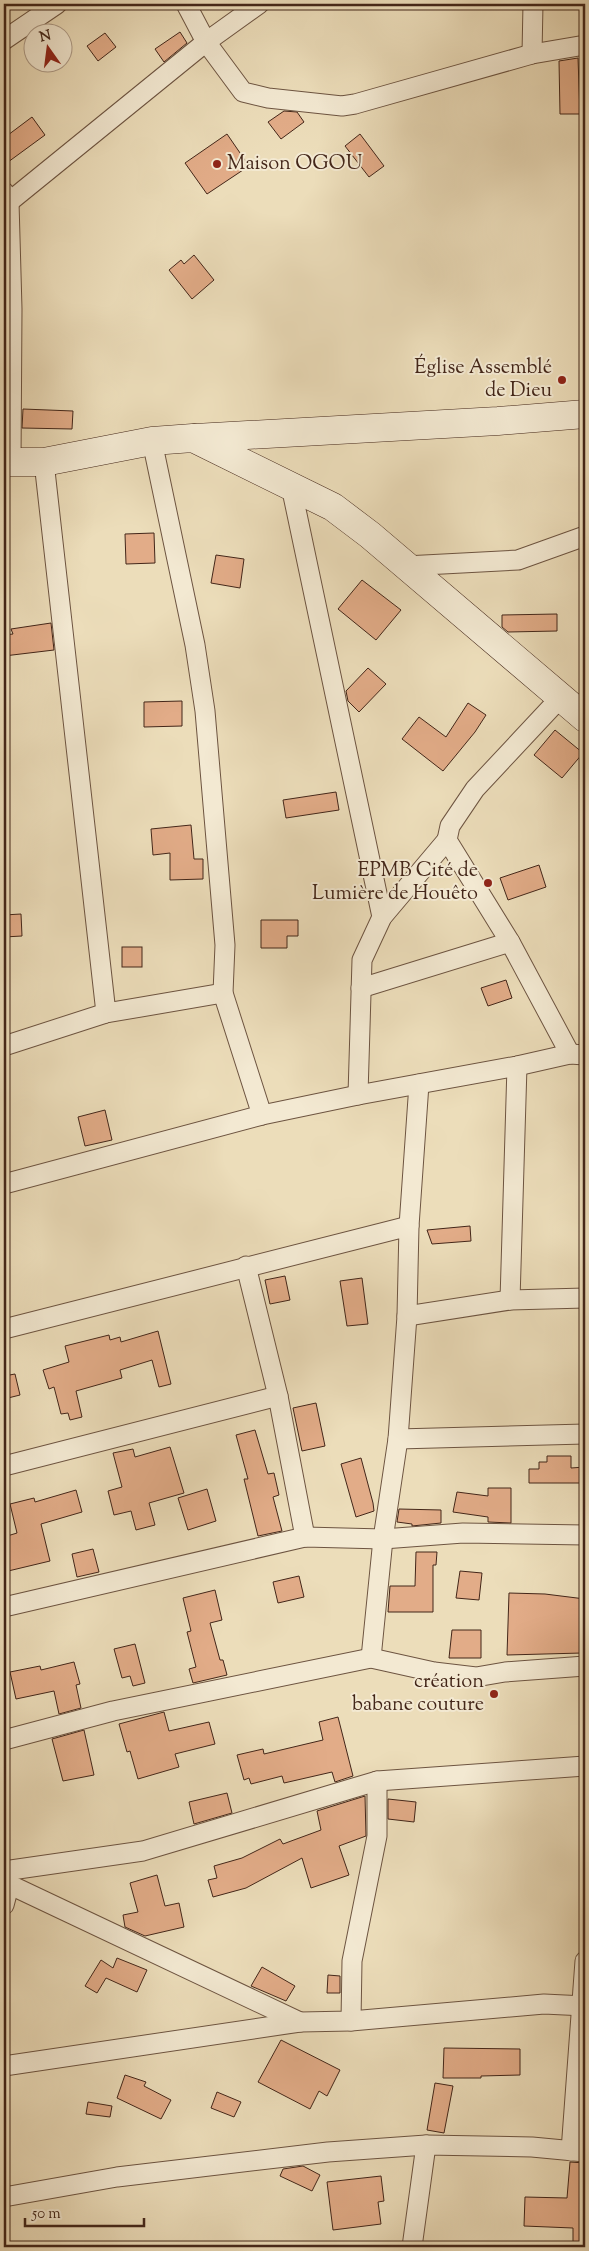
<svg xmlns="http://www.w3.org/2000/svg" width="589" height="2251" viewBox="0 0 589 2251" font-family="'Sorts Mill Goudy',serif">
	<rect width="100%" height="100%" fill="#ecddba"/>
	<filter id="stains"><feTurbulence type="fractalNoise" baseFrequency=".004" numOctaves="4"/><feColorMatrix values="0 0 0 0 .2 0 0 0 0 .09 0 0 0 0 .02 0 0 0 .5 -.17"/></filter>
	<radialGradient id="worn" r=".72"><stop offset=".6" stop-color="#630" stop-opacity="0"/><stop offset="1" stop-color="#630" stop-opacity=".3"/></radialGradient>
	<g fill="#e2ac88" stroke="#432619">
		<path d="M180,32L187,43L164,62L155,49Z"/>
		<path d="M105,33L116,47L98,61L87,46Z"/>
		<path d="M578,58L580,114H560L559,61Z"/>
		<path d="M284,111L297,112L304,122L281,139L268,122Z"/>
		<path d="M32,117L45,135L4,165V138Z"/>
		<path d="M227,134L249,166L207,194L185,163Z"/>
		<path d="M360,134L384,166L369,177L345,146Z"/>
		<path d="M194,255L214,280L192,299L169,270L181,260L184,264Z"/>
		<path d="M23,409L73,411L72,429L22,428Z"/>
		<path d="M154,533L155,563L126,564L125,534Z"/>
		<path d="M216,555L244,559L240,588L211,583Z"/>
		<path d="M362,580L401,610L376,640L338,609Z"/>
		<path d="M557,614V631L508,632L502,627V615Z"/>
		<path d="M51,623L54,650L4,656V635L13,634L11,629Z"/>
		<path d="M368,668L386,684L359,712L348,701L346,691Z"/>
		<path d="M182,701V726L144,727V702Z"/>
		<path d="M468,703L486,715L475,732L443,771L402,739L419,717L446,737Z"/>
		<path d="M555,730L583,753L562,778L534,755Z"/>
		<path d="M336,792L339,810L286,818L283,800Z"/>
		<path d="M191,825L194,859H203V879L170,880V853L153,855L151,829Z"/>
		<path d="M539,865L546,887L508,900L500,878Z"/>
		<path d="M21,914L22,936L4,937V915Z"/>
		<path d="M261,920H298V936H287V948H261Z"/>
		<rect x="122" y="947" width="20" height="20"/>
		<path d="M506,980L512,998L488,1006L481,988Z"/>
		<path d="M105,1110L112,1140L85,1146L78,1117Z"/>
		<path d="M470,1226L471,1241L432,1244L427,1230Z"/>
		<path d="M285,1276L290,1300L270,1304L265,1280Z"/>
		<path d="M362,1278L368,1324L347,1326L340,1281Z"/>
		<path d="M158,1331L171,1384L159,1387L152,1360L120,1370L122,1378L76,1391L82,1417L70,1420L68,1413L61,1414L54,1387L49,1389L43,1370L69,1362L65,1346L109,1335L110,1340L120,1337L121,1342Z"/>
		<path d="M15,1374L20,1395L4,1399V1376Z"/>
		<path d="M316,1403L325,1446L302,1451L293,1408Z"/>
		<path d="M255,1430L268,1474L274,1473L279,1495L273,1497L282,1531L258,1536L244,1479H248L236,1435Z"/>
		<path d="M170,1447L184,1493L149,1503L155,1525L136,1530L131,1511L114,1515L108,1491L122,1487L113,1453L133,1449L135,1457Z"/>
		<path d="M547,1456H571V1468L585,1467V1483H529V1469H539V1462H547Z"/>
		<path d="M361,1458L373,1503L374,1511L356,1517L341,1464Z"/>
		<path d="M488,1488H511V1523L488,1522V1517L453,1512L457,1492L488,1496Z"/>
		<path d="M207,1489L216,1521L188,1530L178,1498Z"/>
		<path d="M76,1490L82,1512L41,1524L50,1561L4,1572V1537L17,1533L10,1504L34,1498L35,1502Z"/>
		<path d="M399,1509L441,1510V1523L412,1526V1524L397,1522Z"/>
		<path d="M93,1549L99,1572L77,1577L72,1554Z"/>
		<path d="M416,1552H437L436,1565H433V1612H388L390,1586H415Z"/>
		<path d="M460,1571L482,1573L479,1600L456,1598Z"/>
		<path d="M299,1576L304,1597L278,1603L273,1582Z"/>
		<path d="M215,1590L222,1620L210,1623L220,1660H223L227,1675L193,1683L189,1669L196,1667L187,1632L191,1631L183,1598Z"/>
		<path d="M509,1593L545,1594L585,1599L582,1653L507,1655Z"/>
		<path d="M452,1630H481V1658H449Z"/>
		<path d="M135,1644L145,1683L133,1686L130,1676L122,1678L114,1649Z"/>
		<path d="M74,1662L80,1684L76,1685L81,1708L59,1714L54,1691L16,1699L10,1672L40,1666L41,1670Z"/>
		<path d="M164,1712L169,1731L209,1722L215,1744L175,1754L179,1767L138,1779L130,1751L127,1752L119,1724Z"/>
		<path d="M338,1717L353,1776L335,1782L332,1772L284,1783L282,1776L251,1784L249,1778L244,1780L237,1755L263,1749L264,1754L323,1740L319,1722Z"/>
		<path d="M84,1730L94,1775L63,1781L52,1739Z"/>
		<path d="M227,1793L232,1813L194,1824L189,1802Z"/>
		<path d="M365,1796L366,1836L339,1846L349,1875L311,1888L302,1858L246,1888L213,1897L208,1880L217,1878L214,1866L242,1858L280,1839L283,1844L321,1830L317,1811Z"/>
		<path d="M388,1799L416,1802L414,1822L388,1819Z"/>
		<path d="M157,1875L165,1906L179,1903L184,1927L145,1936L125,1927L123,1915L138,1912L130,1883Z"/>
		<path d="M117,1958L147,1970L137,1992L106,1978L97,1993L85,1986L101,1960L113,1968Z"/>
		<path d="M262,1967L295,1986L286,2001L251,1986Z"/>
		<path d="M328,1975L340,1976V1993H327Z"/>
		<path d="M281,2040L340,2070L327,2096L319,2091L310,2109L258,2082Z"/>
		<path d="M444,2048L520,2049V2075L481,2076V2078H443Z"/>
		<path d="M125,2075L146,2082L144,2086L171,2100L161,2119L117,2098Z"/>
		<path d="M435,2083L453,2086L444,2133L427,2130Z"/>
		<path d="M217,2092L241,2102L234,2117L211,2108Z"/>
		<path d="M88,2102L112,2106L110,2117L86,2114Z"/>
		<path d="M570,2162L585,2163V2246H573V2228L524,2226L525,2197L567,2198Z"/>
		<path d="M303,2166L320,2175L312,2191L280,2176L283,2169Z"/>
		<path d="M381,2176L384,2201L378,2202L381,2224L333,2230L327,2182Z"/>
	</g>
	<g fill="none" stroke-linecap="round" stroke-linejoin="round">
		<defs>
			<g id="street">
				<path d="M186,4L206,42L243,92L268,98L342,106L355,104L532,54L585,45"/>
				<path d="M4,40L57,4"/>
				<path d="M532,54L533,4"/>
				<path d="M4,192L9,202L12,309L11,462"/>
				<path d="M4,201L9,202L206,42L259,4"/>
				<path d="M152,441L195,645L205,711L225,945L223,993L262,1115"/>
				<path d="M44,462L106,1013"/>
				<path d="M291,486L382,917"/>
				<path d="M405,566L518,560L585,536"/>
				<path d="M561,697L475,789L450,826L447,840L510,942L570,1054"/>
				<path d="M361,988L510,942"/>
				<path d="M4,1046L106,1013L223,993"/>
				<path d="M358,1095L362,960L382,917L447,840"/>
				<path d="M4,1184L262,1115L358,1095L517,1066L570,1054L585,1055"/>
				<path d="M409,1226L419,1084"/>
				<path d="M246,1266L278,1396L305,1537"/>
				<path d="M510,1300L517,1066"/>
				<path d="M407,1316L510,1300L585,1298"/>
				<path d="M4,1329L409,1226L407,1316L398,1439L383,1539L371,1658"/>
				<path d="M398,1439L585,1434"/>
				<path d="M4,1466L278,1396"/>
				<path d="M4,1607L305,1537L383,1539L463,1533L585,1535"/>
				<path d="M4,1740L113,1711L371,1658L434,1672L476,1677L505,1672L585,1666"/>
				<path d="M4,1871L143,1851L377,1781L585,1766"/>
				<path d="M4,1882L300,2022"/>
				<path d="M4,1905L9,1886"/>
				<path d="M351,2021L352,1961L377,1836V1781"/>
				<path d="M4,2066L300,2022L351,2021L544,2004L585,2006"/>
				<path d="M571,2151L585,1961"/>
				<path d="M4,2197L117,2177L328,2152L426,2145L532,2147L585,2152"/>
				<path d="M412,2247L426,2145"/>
			</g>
			<g id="secondary">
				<path d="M195,438L498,421L585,414"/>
				<path d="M4,462H44L152,441L193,438L333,507L370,535L585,718"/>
			</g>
		</defs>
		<use href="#street" stroke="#6d5441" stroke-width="21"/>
		<use href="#secondary" stroke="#432619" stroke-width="29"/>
		<use href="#street" stroke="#f3e9d2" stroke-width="19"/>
		<use href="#secondary" stroke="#f3e9d2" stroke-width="28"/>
	</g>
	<g fill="#8f2418" stroke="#f3e9d2" stroke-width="2">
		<circle cx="217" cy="164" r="5"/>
		<circle cx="562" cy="380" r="5"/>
		<circle cx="488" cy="883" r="5"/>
		<circle cx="494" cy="1694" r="5"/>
	</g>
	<g text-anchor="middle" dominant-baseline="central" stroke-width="4" stroke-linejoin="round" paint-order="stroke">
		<g font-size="20" fill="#432619" stroke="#f3e9d2" text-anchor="end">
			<text x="227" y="164" text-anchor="start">Maison OGOU</text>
			<text x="552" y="368">Église Assemblé<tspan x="552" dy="23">de Dieu</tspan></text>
			<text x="478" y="871">EPMB Cité de<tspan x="478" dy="23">Lumière de Houêto</tspan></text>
			<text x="484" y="1682">création<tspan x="484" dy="23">babane couture</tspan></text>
		</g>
	</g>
	<rect width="589" height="2251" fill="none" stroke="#ecddba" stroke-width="20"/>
	<rect x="5" y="5" width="579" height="2241" fill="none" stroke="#432619" stroke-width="2.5"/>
	<rect x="10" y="10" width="569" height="2231" fill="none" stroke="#432619"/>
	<g transform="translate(48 48) rotate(346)"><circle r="24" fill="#f3e9d2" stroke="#ad9b88"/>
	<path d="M0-4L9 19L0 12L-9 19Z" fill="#8f2418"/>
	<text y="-8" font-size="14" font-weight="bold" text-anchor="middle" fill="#432619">N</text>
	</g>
	<path d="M25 2218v8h119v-8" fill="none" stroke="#432619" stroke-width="2.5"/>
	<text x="32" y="2218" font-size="15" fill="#432619" stroke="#f3e9d2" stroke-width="4" paint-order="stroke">50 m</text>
	<rect width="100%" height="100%" filter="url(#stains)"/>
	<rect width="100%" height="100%" fill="url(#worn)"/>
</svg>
